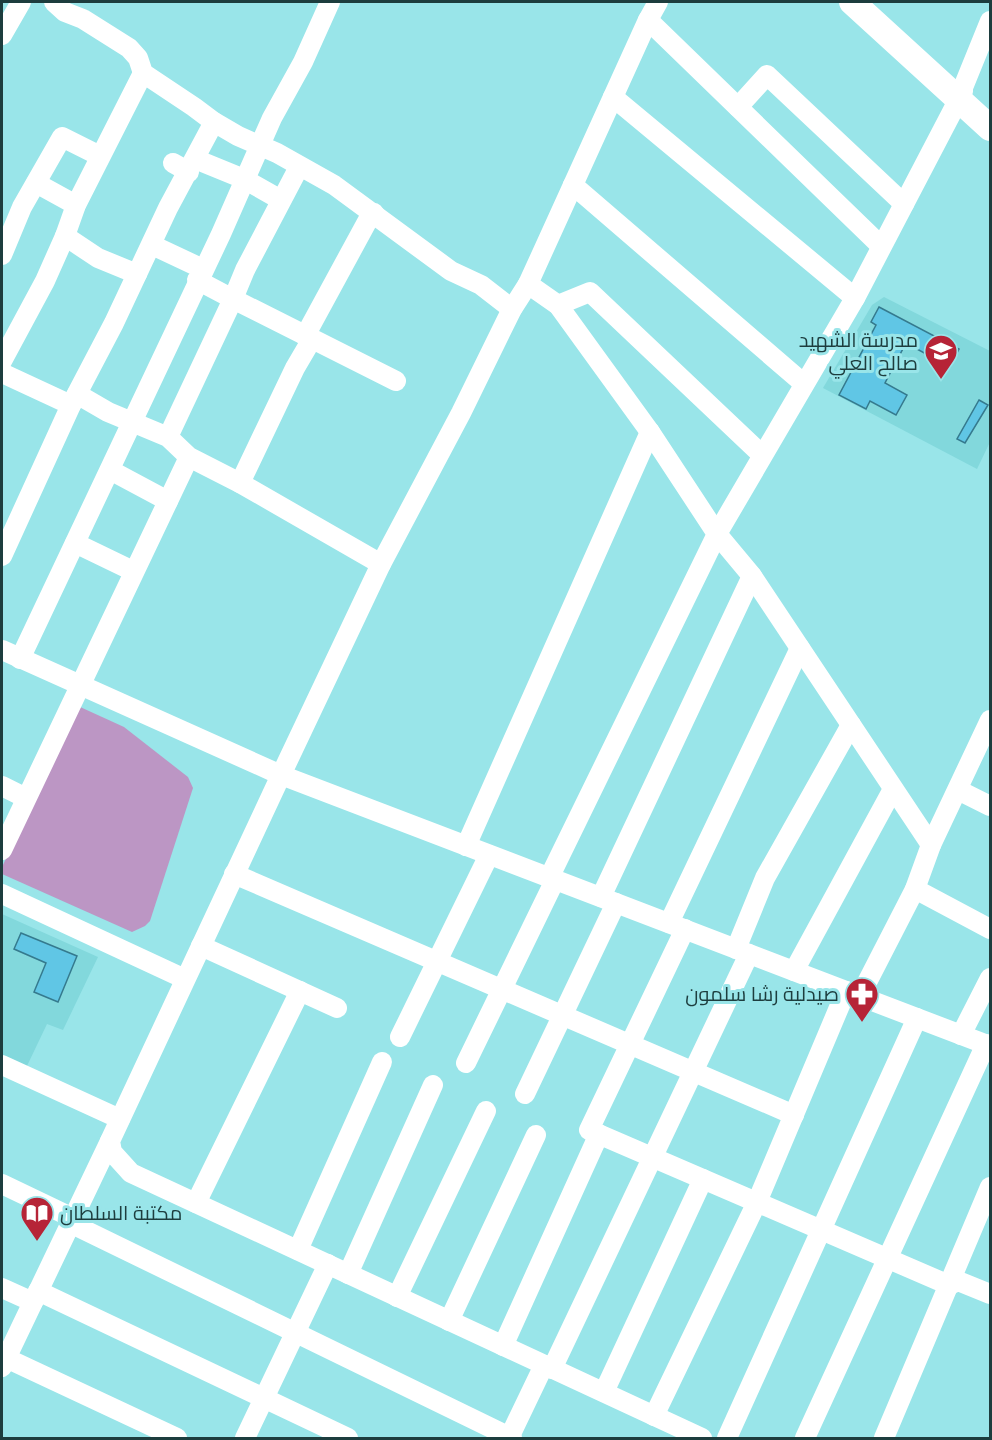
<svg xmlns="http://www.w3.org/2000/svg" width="992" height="1440" viewBox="0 0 992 1440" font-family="'Zilla Slab',Cairo,serif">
	<rect width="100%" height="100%" fill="#99e5e9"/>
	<g fill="#82d8dc">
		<path d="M884,297L990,351V442L977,469L823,388L872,305Z"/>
		<path d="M2,914L98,957L63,1030L47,1024L26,1068L2,1057Z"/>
	</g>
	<path fill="#bc96c4" d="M78,706L124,727L188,777L193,788L150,921L145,926L132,932L2,874V867Z"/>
	<g fill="#60c6e5" stroke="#357a8e" stroke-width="1.5">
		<path d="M879,307L959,349L950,367L906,343L885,383L907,395L896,415L870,401L866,409L839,395L876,325L871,322Z"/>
		<path d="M979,400L988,405L965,443L957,439Z"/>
		<path d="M21,933L77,956L58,1002L34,992L46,963L14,949Z"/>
	</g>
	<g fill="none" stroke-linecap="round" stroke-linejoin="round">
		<g stroke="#fff" stroke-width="20">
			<path d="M54,2L65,12L83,19L129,48L138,58L143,73L194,107L214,122L238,136L277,153L334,185L451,271L481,285L512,309"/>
			<path d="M648,20L658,2"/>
			<path d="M2,35L21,2"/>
			<path d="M962,90L990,21"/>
			<path d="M963,91L855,298L717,534L752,576L931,845L990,720"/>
			<path d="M613,97L648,20L881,246"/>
			<path d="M738,107L767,75L904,204"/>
			<path d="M195,159L244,179L281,200"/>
			<path d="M173,163L189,172"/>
			<path d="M299,167L245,270L233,299L396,381"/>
			<path d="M36,183L76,205"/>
			<path d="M573,185L803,383"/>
			<path d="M65,236L98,258L137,274"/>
			<path d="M152,245L203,269"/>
			<path d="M2,255L22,207L62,137L100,156"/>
			<path d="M558,305L590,292L762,455"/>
			<path d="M305,336L368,220L374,213"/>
			<path d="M312,339L295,368L240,483L381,564"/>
			<path d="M2,361L45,281L65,236L76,205L143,73"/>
			<path d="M2,373L71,405"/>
			<path d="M77,394L108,412L168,437L189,457L240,483"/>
			<path d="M168,437L233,299L197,280"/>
			<path d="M110,470L168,501"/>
			<path d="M75,543L133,571"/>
			<path d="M2,556L71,405L114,323L168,208L214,122"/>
			<path d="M2,650L281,775L381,564L461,413L512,309L528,284"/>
			<path d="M20,659L221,234L272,118L303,62L330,2"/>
			<path d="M2,786L26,798"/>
			<path d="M958,790L990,806"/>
			<path d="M466,846L650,432"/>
			<path d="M2,850L189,457"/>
			<path d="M234,874L794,1115"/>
			<path d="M549,878L717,534L650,432L558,305L528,284L613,97L855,298"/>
			<path d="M915,889L990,929"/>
			<path d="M2,894L185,979"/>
			<path d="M601,897L752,576"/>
			<path d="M669,923L800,648"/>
			<path d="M685,929L589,1130L949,1285L958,1281L990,1294"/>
			<path d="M201,946L337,1008"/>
			<path d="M736,949L765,878L851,725"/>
			<path d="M794,971L893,789"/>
			<path d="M860,996L915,889L931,845"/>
			<path d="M961,1035L990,978"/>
			<path d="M400,1037L489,855"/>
			<path d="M466,1063L555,880"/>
			<path d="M2,1065L120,1119"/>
			<path d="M525,1094L616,903"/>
			<path d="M2,1184L73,1218"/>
			<path d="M196,1203L300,991"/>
			<path d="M70,1223L512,1438"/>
			<path d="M298,1250L382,1062"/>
			<path d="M348,1274L433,1085"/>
			<path d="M2,1288L33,1302"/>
			<path d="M38,1291L348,1438"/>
			<path d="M397,1297L486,1111"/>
			<path d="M449,1321L536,1135"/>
			<path d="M503,1346L599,1134"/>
			<path d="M6,1358L177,1438"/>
			<path d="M2,1367L110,1141"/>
			<path d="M552,1369L749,954"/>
			<path d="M604,1392L703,1179"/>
			<path d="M654,1416L757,1202L846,991"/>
			<path d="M245,1438L328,1264"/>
			<path d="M509,1438L544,1365"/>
			<path d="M702,1438L131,1173L112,1152L110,1141L281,775L990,1046"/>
			<path d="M727,1438L917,1018"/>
			<path d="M805,1438L986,1044"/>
			<path d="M884,1438L990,1187"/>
		</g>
		<path stroke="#fff" stroke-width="26" d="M852,2L990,128"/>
	</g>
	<defs>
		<symbol id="school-pin" viewBox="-11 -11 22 30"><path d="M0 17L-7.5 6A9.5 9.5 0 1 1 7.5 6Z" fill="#b62437" stroke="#99e5e9"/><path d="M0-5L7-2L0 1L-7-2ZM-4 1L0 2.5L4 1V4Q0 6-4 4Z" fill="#fff"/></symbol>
		<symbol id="pharmacy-pin" viewBox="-11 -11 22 30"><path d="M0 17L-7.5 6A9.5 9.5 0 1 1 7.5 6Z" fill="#b62437" stroke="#99e5e9"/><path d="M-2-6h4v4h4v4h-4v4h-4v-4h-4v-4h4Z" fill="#fff"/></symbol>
		<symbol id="library-pin" viewBox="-11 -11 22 30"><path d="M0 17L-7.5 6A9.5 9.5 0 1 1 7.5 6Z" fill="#b62437" stroke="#99e5e9"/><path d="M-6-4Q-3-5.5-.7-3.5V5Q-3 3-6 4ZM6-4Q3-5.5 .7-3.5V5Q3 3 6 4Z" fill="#fff"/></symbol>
	</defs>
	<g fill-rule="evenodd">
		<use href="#school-pin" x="922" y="332" width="38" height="52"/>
		<use href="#pharmacy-pin" x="843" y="975" width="38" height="52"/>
		<use href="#library-pin" x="18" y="1194" width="38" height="52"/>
	</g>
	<g text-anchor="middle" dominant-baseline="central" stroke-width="6" stroke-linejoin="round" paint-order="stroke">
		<g font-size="20" fill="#1d3d3e" stroke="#99e5e9" text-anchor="end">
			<text x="918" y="340">مدرسة الشهيد<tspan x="918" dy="23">صالح العلي</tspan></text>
			<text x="839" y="994">صيدلية رشا سلمون</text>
			<text x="60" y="1213" text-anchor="start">مكتبة السلطان</text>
		</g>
	</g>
	<rect width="992" height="1440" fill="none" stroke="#1d3d3e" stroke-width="6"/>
</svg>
